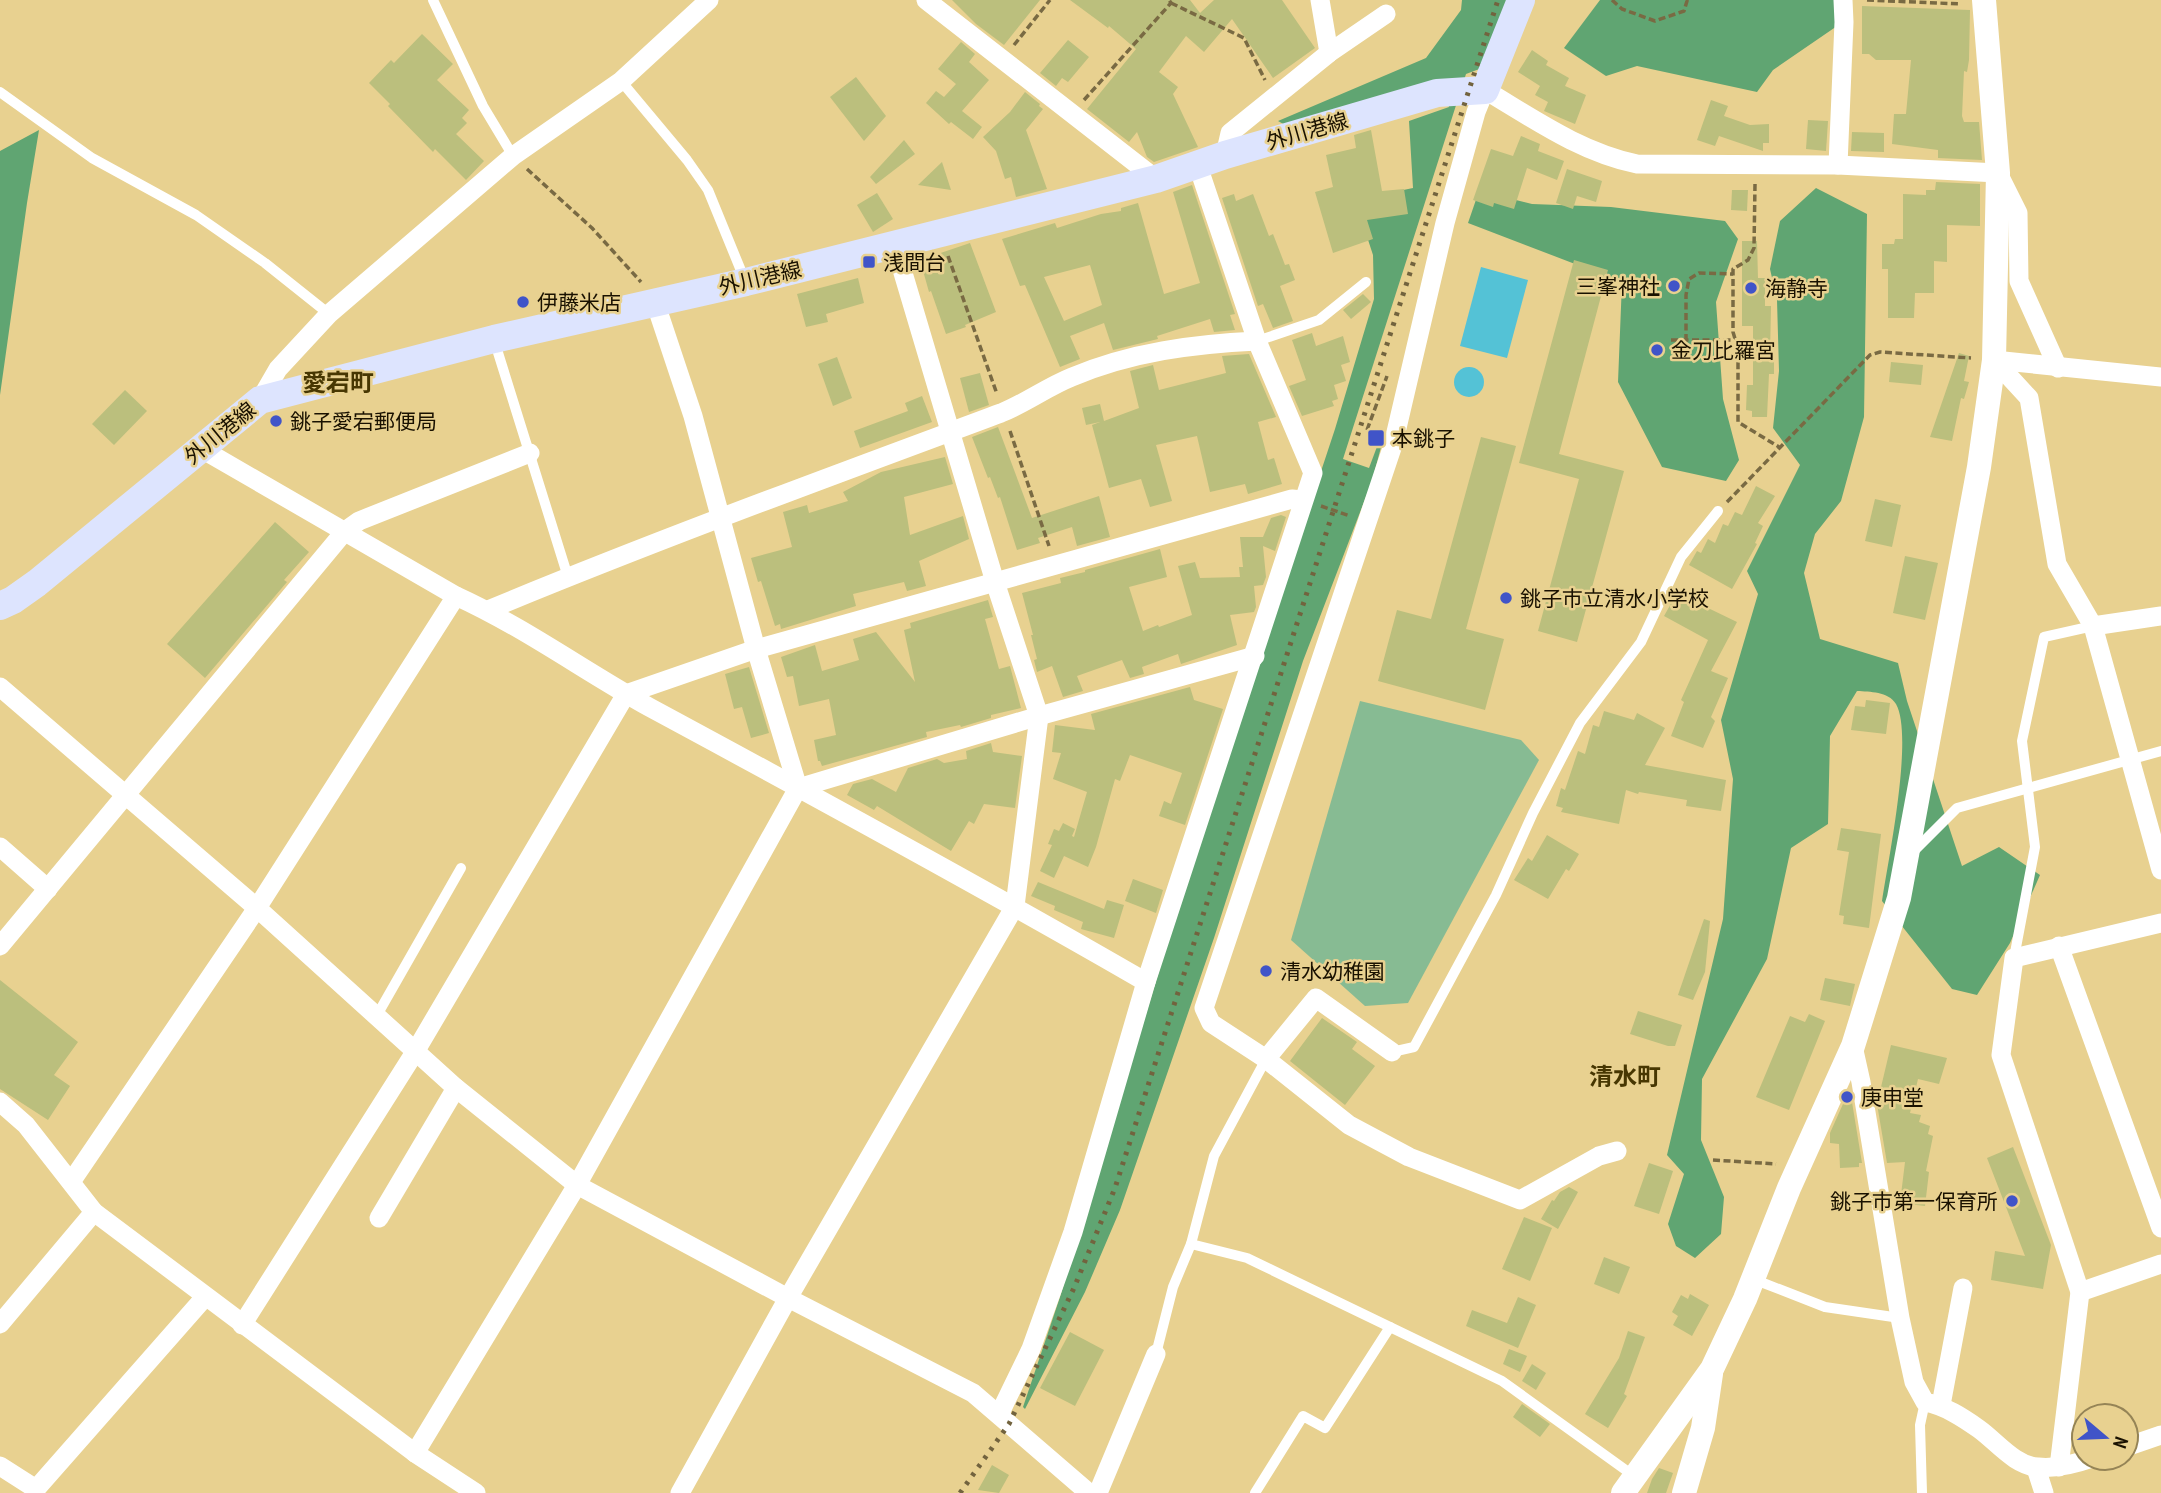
<svg xmlns="http://www.w3.org/2000/svg" width="2161" height="1493" viewBox="0 0 2161 1493" font-family="'PT Sans Narrow','Noto Sans JP',sans-serif">
	<rect width="100%" height="100%" fill="#e8d190"/>
	<path fill="#87bb93" d="M1360,701L1521,740L1539,760L1408,1003L1365,1006L1291,940Z"/>
	<g fill="#60a572">
		<path d="M1462,0H1507L1482,68L1466,74L1343,459L1369,468L1381,436H1384L1372,481L1303,661L1214,938L1120,1210L1085,1292L1025,1409L1023,1407L1060,1297L1197,846L1335,429L1374,299L1373,255L1355,200L1413,188L1409,121L1449,107L1442,82L1294,130L1278,121L1426,58L1461,10Z"/>
		<path d="M1600,0H1839L1840,24L1773,70L1757,92L1637,66L1606,76L1564,48Z"/>
		<path d="M39,130L27,203L0,395V151Z"/>
		<path d="M1816,188L1867,214L1864,417L1841,501L1815,534L1804,573L1820,639L1898,663L1907,701L1962,866L1999,847L2040,875L2010,943L1977,995L1952,989L1882,901C1888,861 1914,736 1896,704C1888,691 1870,692 1857,691L1830,736L1828,824L1791,848L1767,959L1702,1079L1701,1140L1724,1197L1721,1234L1695,1258L1676,1246L1668,1224L1684,1174L1667,1155L1723,919L1733,779L1721,720L1758,594L1747,571L1800,465L1773,428L1779,371L1777,300L1770,269L1780,221Z"/>
		<path d="M1479,191L1532,204L1611,207L1725,221L1738,239L1716,302L1723,399L1739,460L1726,481L1662,467L1618,382L1622,282L1468,223Z"/>
	</g>
	<g fill="#54c2d6">
		<path d="M1481,267L1528,280L1507,358L1460,346Z"/>
		<circle cx="1469" cy="382" r="15"/>
	</g>
	<g fill="#bbbf7d" fill-rule="evenodd">
		<path d="M952,0H1040L1004,45L976,24Z"/>
		<path d="M1070,0H1190L1200,13L1214,0H1282L1315,48L1273,78L1232,19L1204,52L1186,36L1159,72L1178,87L1173,94L1198,147L1154,162L1147,157L1137,132L1129,142L1087,109L1136,49L1109,26L1108,28Z"/>
		<path d="M1862,6L1970,10L1969,60L1967,72L1964,71L1962,116L1964,122H1979L1982,160L1938,158V150L1892,144L1894,114H1906L1911,60H1876L1869,54H1862Z"/>
		<path d="M422,34L453,64L437,80L469,110L462,118L467,123L456,134L484,161L466,180L435,149L433,152L388,106L390,104L369,83L391,60L394,63Z"/>
		<path d="M1068,40L1089,57L1068,82L1062,78L1056,86L1040,73Z"/>
		<path d="M961,42L975,54L969,62L989,80L962,111L982,127L973,139L951,122L949,124L926,103L936,91L944,97L956,84L938,69Z"/>
		<path d="M1532,50L1548,61L1546,65L1569,78L1565,86L1586,95L1575,124L1544,111L1548,102L1535,95L1540,86L1518,72Z"/>
		<path d="M856,77L886,116L864,141L830,97Z"/>
		<path d="M1025,92L1040,104L1039,106L1043,109L1026,130L1047,189L1016,197L1011,177L1005,179L996,151L983,137L1010,112Z"/>
		<path d="M1711,100L1728,106L1724,116L1750,125L1769,124V143H1763V151L1719,136L1715,146L1697,140Z"/>
		<path d="M1808,120L1828,121L1826,151L1806,149Z"/>
		<path d="M1371,130L1382,191L1404,189L1408,214L1367,220L1373,239L1333,253L1315,192L1333,187L1326,155L1356,148L1354,135Z"/>
		<path d="M1852,132L1884,133V152L1851,151Z"/>
		<path d="M1521,136L1540,144L1538,151L1564,161L1557,180L1527,168L1514,209L1494,203L1493,207L1473,200L1491,149L1513,156Z"/>
		<path d="M904,140L915,154L876,184L870,177Z"/>
		<path d="M942,162L951,190L918,185Z"/>
		<path d="M1567,169L1602,181L1596,202L1577,196L1573,209L1556,203Z"/>
		<path d="M1936,182L1980,184V226L1947,225V262L1934,261V293H1915L1914,318H1888V269H1882V244H1894L1895,239H1903V194L1926,195V190H1935Z"/>
		<path d="M1192,185L1235,314L1230,315L1235,330L1214,332L1210,319L1157,336L1158,339L1113,350L1104,323L1070,336L1080,359L1060,367L1025,285L1020,286L1002,239L1055,223L1057,228L1101,214L1121,211V208L1138,203L1164,294L1200,283L1173,192ZM1090,265L1102,305L1064,321L1044,277Z"/>
		<path d="M1732,190H1748L1747,211L1731,210Z"/>
		<path d="M877,193L893,219L873,232L857,205Z"/>
		<path d="M1234,194L1236,201L1253,194L1269,236L1273,234L1285,265L1289,264L1295,280L1280,286L1293,321L1273,328L1263,304L1258,306L1222,198Z"/>
		<path d="M1742,241H1757L1758,278H1765V306H1771L1770,356H1774V374H1769L1767,417H1752V411L1746,410L1747,385H1753V326H1742Z"/>
		<path d="M970,243L996,312L965,325L966,327L946,334L931,291L929,292L920,260Z"/>
		<path d="M1574,260L1608,270L1559,454L1624,471L1577,642L1538,631L1579,479L1519,463Z"/>
		<path d="M858,278L864,303L826,314L828,322L806,327L797,294Z"/>
		<path d="M1363,294L1371,302L1351,319L1343,310Z"/>
		<path d="M1312,333L1316,346L1343,336L1350,362L1341,365L1346,381L1334,385L1338,399L1332,401L1334,406L1302,416L1289,386L1306,380L1292,340Z"/>
		<path d="M1959,353L1969,356L1964,381L1969,382L1964,399L1961,398L1952,441L1930,437Z"/>
		<path d="M1249,354L1276,417L1258,422L1268,460L1274,458L1282,484L1248,494L1245,484L1210,492L1197,436L1156,445L1172,501L1150,507L1141,479L1109,488L1092,425L1100,422L1086,425L1082,408L1100,404L1104,421L1139,408L1130,371L1153,365L1159,390L1226,373L1222,356Z"/>
		<path d="M837,357L852,398L833,406L818,364Z"/>
		<path d="M1891,362L1923,365L1921,385L1889,382Z"/>
		<path d="M980,373L989,405L969,412L960,378Z"/>
		<path d="M125,390L147,411L114,445L92,424Z"/>
		<path d="M922,396L932,422L860,448L854,431L908,411L905,403Z"/>
		<path d="M998,427L1032,518L1099,496L1110,537L1077,546L1072,527L1038,538L1040,543L1017,550L1000,497L998,498L990,477L988,478L972,437Z"/>
		<path d="M1481,437L1516,446L1466,629L1504,639L1485,710L1378,681L1397,610L1431,619Z"/>
		<path d="M945,457L953,484L904,497L910,535L963,516L969,539L919,561L926,586L907,591L904,582L853,594L856,606L781,629L780,624L775,626L761,581L758,582L751,558L792,547L783,512L807,505L809,513L848,501L843,492L881,472Z"/>
		<path d="M1756,486L1775,496L1758,523L1763,526L1755,543L1757,544L1732,589L1689,565L1697,551L1701,553L1708,539L1715,543L1723,524L1728,526L1735,512L1742,515Z"/>
		<path d="M1875,499L1901,505L1892,547L1865,541Z"/>
		<path d="M1281,515L1286,517L1275,551L1263,546L1266,577L1263,585L1254,586L1256,607L1254,612L1230,615L1237,645L1181,664L1178,654L1142,667L1144,674L1130,678L1122,660L1077,676L1083,691L1063,697L1052,666L1037,672L1034,660L1037,659L1031,635H1033L1022,593L1061,583L1060,578L1085,572V570L1160,549L1167,577L1129,587L1143,631L1158,625L1159,627L1192,615L1178,566L1195,562L1200,578L1240,577L1239,567H1243L1240,537H1263L1271,518Z"/>
		<path d="M275,522L309,552L284,580L287,582L205,678L167,644Z"/>
		<path d="M1905,556L1938,563L1925,620L1893,613Z"/>
		<path d="M1677,593L1737,622L1711,671L1728,678L1711,717L1715,721L1703,748L1671,736L1684,702L1681,700L1708,640L1664,616Z"/>
		<path d="M988,600L993,617L985,619L999,669L1010,666L1021,708L991,715V718L961,727L960,725L926,732L927,737L822,766L820,761H818L814,740L836,735L829,699L799,706L793,676L787,677L781,657L815,645L822,671L859,660L853,639L876,632L915,682L904,630L911,628L910,623Z"/>
		<path d="M749,667L769,733L751,738L742,707L734,709L725,674Z"/>
		<path d="M1190,687L1194,700L1223,709L1185,825L1159,816L1164,801L1171,804L1182,773L1130,755L1120,781L1115,779L1096,847L1088,867L1064,856L1054,878L1040,871L1052,845L1048,844L1054,829L1059,831L1063,823L1075,829L1072,836L1074,837L1087,792L1053,779L1061,753L1052,752L1055,725L1095,730L1091,714Z"/>
		<path d="M1866,700L1890,703L1886,734L1851,730L1855,706L1865,707Z"/>
		<path d="M1604,711L1634,720L1637,713L1665,728L1645,765L1726,780L1721,811L1686,806L1687,800L1639,792L1638,794L1626,790L1619,824L1561,812L1563,808L1556,806L1561,788L1565,790L1578,751L1585,754L1593,725L1599,727Z"/>
		<path d="M991,743L993,752L1022,756L1015,808L984,804L974,824L969,821L951,851L877,806L874,810L847,795L853,784L872,779L896,792L908,768L937,759L944,763L967,759L966,751Z"/>
		<path d="M1841,828L1881,834L1869,928L1843,924L1844,916L1839,915L1849,852L1837,850Z"/>
		<path d="M1547,835L1579,854L1569,871L1566,869L1548,899L1514,880L1528,858L1532,861Z"/>
		<path d="M1133,879L1163,890L1156,913L1125,901Z"/>
		<path d="M1038,882L1104,909L1107,900L1124,905L1114,938L1081,929L1083,922L1054,910L1055,906L1031,896Z"/>
		<path d="M1704,919L1710,921L1705,972L1693,1000L1678,995Z"/>
		<path d="M1825,978L1855,984L1850,1006L1820,1000Z"/>
		<path d="M0,980L78,1042L54,1075L70,1086L48,1120L0,1089Z"/>
		<path d="M1638,1011L1682,1025L1675,1046H1668L1630,1034Z"/>
		<path d="M1809,1014L1825,1021L1789,1110L1756,1097L1790,1016L1805,1022Z"/>
		<path d="M1322,1018L1357,1042L1352,1049L1375,1066L1345,1105L1290,1061Z"/>
		<path d="M1891,1045L1947,1058L1939,1084L1918,1079L1910,1113L1921,1115L1919,1122L1930,1126L1928,1134L1933,1136L1926,1171L1929,1172L1925,1206L1900,1203L1905,1162L1887,1163L1877,1104Z"/>
		<path d="M1847,1095L1851,1096L1862,1163H1859V1167L1840,1168L1839,1144L1830,1143V1133Z"/>
		<path d="M2013,1147L2051,1245L2043,1289L1991,1280L1995,1251L2025,1256L1987,1158Z"/>
		<path d="M1649,1163L1673,1171L1659,1214L1634,1206Z"/>
		<path d="M1569,1187L1578,1192L1558,1229L1541,1219L1552,1200L1554,1201L1560,1192Z"/>
		<path d="M1524,1217L1552,1228L1530,1281L1502,1269Z"/>
		<path d="M1604,1257L1630,1267L1619,1294L1594,1284Z"/>
		<path d="M1690,1294L1709,1305L1692,1336L1673,1325L1678,1316L1672,1312L1681,1295L1688,1299Z"/>
		<path d="M1518,1297L1536,1305L1518,1348L1466,1326L1472,1310L1507,1323Z"/>
		<path d="M1628,1331L1645,1337L1624,1394L1627,1396L1608,1428L1585,1414L1619,1358Z"/>
		<path d="M1070,1332L1104,1350L1075,1406L1040,1388Z"/>
		<path d="M1509,1349L1527,1356L1520,1372L1503,1364Z"/>
		<path d="M1532,1364L1546,1373L1536,1390L1522,1381Z"/>
		<path d="M1522,1404L1550,1424L1540,1437L1513,1417Z"/>
		<path d="M992,1465L1009,1475L999,1493L978,1490Z"/>
		<path d="M1659,1468L1673,1473L1666,1493H1647L1652,1479Z"/>
	</g>
	<g fill="none" stroke-linecap="round" stroke-linejoin="round">
		<g stroke="#796a43" stroke-width="3.5" stroke-dasharray="7 3.5" stroke-linecap="butt">
			<path d="M1612,0L1622,9L1655,21L1684,11L1687,1L1684,0"/>
			<path d="M1867,0L1961,4"/>
			<path d="M1171,3L1244,38L1265,80"/>
			<path d="M1014,45L1050,0"/>
			<path d="M1084,100L1171,3L1169,0"/>
			<path d="M527,169L592,228L641,282"/>
			<path d="M1755,184L1754,248L1748,260L1733,269V332L1738,349V422L1779,447"/>
			<path d="M948,256L997,394"/>
			<path d="M1671,340H1735"/>
			<path d="M1686,341V295L1689,279L1699,273L1733,274"/>
			<path d="M1367,430L1387,376"/>
			<path d="M1010,431L1049,546"/>
			<path d="M1727,502L1870,355L1880,352L1971,358"/>
			<path d="M1321,506L1350,516"/>
			<path d="M1713,1160L1776,1164"/>
		</g>
		<g stroke="#fff" stroke-width="10">
			<path d="M433,0L483,106L513,156"/>
			<path d="M621,81L687,160L708,190L744,278"/>
			<path d="M0,92L92,158L196,215L265,263L329,314"/>
			<path d="M1257,341L1319,320L1366,282"/>
			<path d="M495,343L568,577"/>
			<path d="M1914,851L1957,808L2161,751"/>
			<path d="M2014,958L2035,847L2022,741L2044,637L2093,626"/>
			<path d="M376,1017L461,868"/>
			<path d="M1392,1052L1414,1047L1496,895L1533,813L1580,723L1641,642L1681,557L1718,511"/>
			<path d="M1191,1244L1247,1258L1502,1381L1634,1476"/>
			<path d="M1753,1279L1825,1307L1900,1318"/>
			<path d="M1156,1354L1173,1287L1191,1244L1214,1156L1266,1059"/>
			<path d="M1255,1493L1303,1416L1325,1428L1390,1327"/>
			<path d="M1922,1493L1920,1425L1925,1402"/>
		</g>
		<g stroke="#fff" stroke-width="19">
			<path d="M926,0L1156,179"/>
			<path d="M1320,0L1329,53"/>
			<path d="M1225,155L1230,133L1329,53L1386,14"/>
			<path d="M1838,165L1844,22L1843,0"/>
			<path d="M655,302L693,416L756,649L798,788"/>
			<path d="M1994,360L2029,398L2057,564L2093,626L2161,870"/>
			<path d="M1994,360L2161,377"/>
			<path d="M260,400L278,369L329,314L513,156L621,81L709,0"/>
			<path d="M200,448L456,596C524,627 584,671 649,707C816,797 982,887 1146,982"/>
			<path d="M488,610C657,540 829,477 1001,413C1026,403 1047,387 1072,377C1131,352 1194,344 1257,341"/>
			<path d="M2093,626L2161,616"/>
			<path d="M0,687L257,908L456,1088L577,1185L788,1298L973,1393L1089,1493"/>
			<path d="M0,847L48,889"/>
			<path d="M0,946L345,531L359,521L530,453"/>
			<path d="M2059,946L2161,1228"/>
			<path d="M1853,1046L1861,1082L1900,1318L1914,1382L1925,1402C1945,1406 1962,1417 1979,1429C1997,1442 2015,1466 2038,1467C2057,1469 2075,1464 2092,1458"/>
			<path d="M1266,1059L1316,998L1392,1052"/>
			<path d="M0,1102L26,1125L94,1212L415,1453L476,1493"/>
			<path d="M1617,1151L1599,1156L1520,1200L1409,1157L1349,1125L1266,1059L1211,1023L1204,1008L1393,445L1445,223L1476,112L1485,90C1534,119 1580,152 1637,164L1838,165L1998,173L2018,213L2019,281L2058,368"/>
			<path d="M71,1182L257,908L456,596"/>
			<path d="M379,1218L456,1088"/>
			<path d="M2080,1292L2161,1264"/>
			<path d="M0,1324L94,1212"/>
			<path d="M242,1325L415,1052L626,694L756,649L1292,499L1303,500"/>
			<path d="M1941,1405L1963,1288"/>
			<path d="M999,1415L1031,1349L1073,1232L1146,982L1313,473L1257,341L1198,166"/>
			<path d="M2126,1447L2161,1435"/>
			<path d="M415,1453L577,1185L798,788L1039,716L1255,656"/>
			<path d="M0,1466L36,1489L205,1297"/>
			<path d="M2059,1467L2080,1292L2001,1055L2014,958L2161,923"/>
			<path d="M2036,1468L2044,1493"/>
			<path d="M680,1493L788,1298L1015,906L1039,716L995,582L895,246"/>
			<path d="M1098,1493L1156,1354"/>
		</g>
		<g stroke="#fff" stroke-width="24">
			<path d="M1623,1493L1712,1369L1745,1299L1789,1188L1853,1046L1899,898L1979,467L1994,360L1998,173L1984,0"/>
			<path d="M1684,1493L1703,1428L1711,1374"/>
		</g>
		<path stroke="#dde4fe" stroke-width="28" d="M0,606L13,600L37,583L260,400L494,339L746,282L1156,179L1225,155L1437,93L1485,90L1521,0"/>
		<path stroke="#72633e" stroke-width="5" stroke-dasharray="3.5 7" stroke-linecap="butt" d="M960,1493L1009,1424L1074,1288L1115,1188L1498,0"/>
	</g>
	<g fill="#4054c8" stroke="#e8d190" stroke-width="2.5">
		<rect x="862" y="255" width="14" height="14" rx="3.5"/>
		<circle cx="1674" cy="286" r="7"/>
		<circle cx="1751" cy="288" r="7"/>
		<circle cx="523" cy="302" r="7"/>
		<circle cx="1657" cy="350" r="7"/>
		<circle cx="276" cy="421" r="7"/>
		<rect x="1367" y="429" width="18" height="18" rx="3.5"/>
		<circle cx="1506" cy="598" r="7"/>
		<circle cx="1266" cy="971" r="7"/>
		<circle cx="1847" cy="1097" r="7"/>
		<circle cx="2012" cy="1201" r="7"/>
	</g>
	<g text-anchor="middle" dominant-baseline="central" stroke-width="5" stroke-linejoin="round" paint-order="stroke">
		<g font-size="21" fill="#191100" stroke="#e8d190">
			<text transform="translate(1307 131) rotate(-16)">外川港線</text>
			<text transform="translate(760 278) rotate(-13)">外川港線</text>
			<text transform="translate(220 433) rotate(-39)">外川港線</text>
		</g>
		<g font-size="21" fill="#191100" stroke="#e8d190" text-anchor="start">
			<text x="883" y="262">浅間台</text>
			<text x="1660" y="286" text-anchor="end">三峯神社</text>
			<text x="1765" y="288">海静寺</text>
			<text x="537" y="302">伊藤米店</text>
			<text x="1671" y="350">金刀比羅宮</text>
			<text x="290" y="421">銚子愛宕郵便局</text>
			<text x="1392" y="438">本銚子</text>
			<text x="1520" y="598">銚子市立清水小学校</text>
			<text x="1280" y="971">清水幼稚園</text>
			<text x="1861" y="1097">庚申堂</text>
			<text x="1998" y="1201" text-anchor="end">銚子市第一保育所</text>
		</g>
		<g font-size="24" font-weight="bold" fill="#473702" stroke="#e8d190">
			<text x="338" y="382">愛宕町</text>
			<text x="1625" y="1076">清水町</text>
		</g>
	</g>
	<g transform="translate(2105 1437) rotate(109)"><circle r="33" fill="#e8d190" stroke="#958456" stroke-width="2"/>
	<path d="M0-5L12 26L0 18L-12 26Z" fill="#4054c8"/>
	<text y="-10" font-size="19" font-weight="bold" text-anchor="middle" fill="#191100">N</text>
	</g>
</svg>
